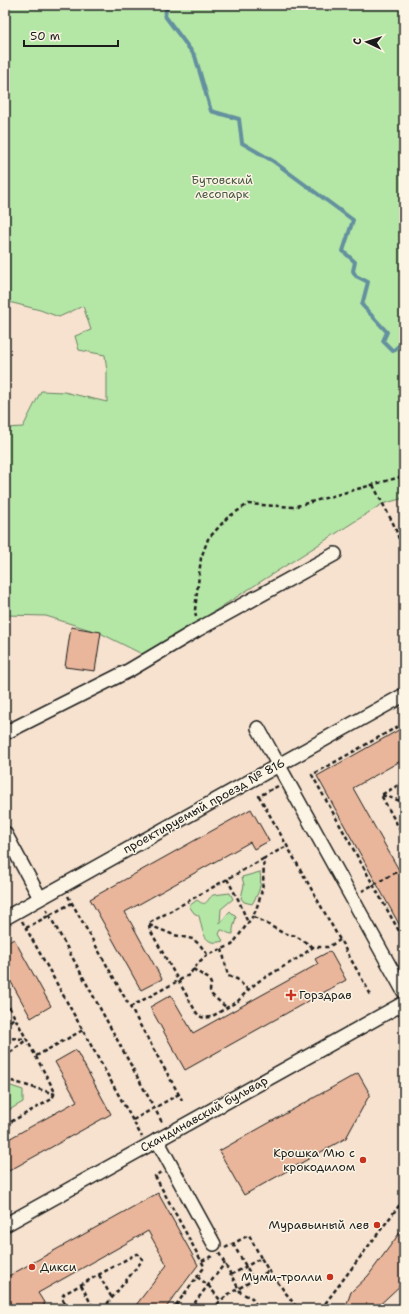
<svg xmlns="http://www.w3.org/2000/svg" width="409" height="1314" viewBox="0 0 409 1314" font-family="'Shantell Sans',sans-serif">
	<rect width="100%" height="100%" fill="#f6e2cf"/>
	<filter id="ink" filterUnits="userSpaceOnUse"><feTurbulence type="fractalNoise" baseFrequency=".025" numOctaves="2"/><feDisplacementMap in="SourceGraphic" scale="8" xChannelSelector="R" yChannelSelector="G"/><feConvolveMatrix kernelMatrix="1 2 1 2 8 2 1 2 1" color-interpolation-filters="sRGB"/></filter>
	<g filter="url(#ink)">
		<g fill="#b4e6a6" stroke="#688161">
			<path d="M5,5H404V498L382,504L196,623L142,654L100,633L46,616L5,615V428L23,427L41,391L64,392L107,402V372L105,355L79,350L75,336L91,330L83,306L59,317L40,310L5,301Z"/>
			<path d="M260,872C262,885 259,893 252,904L244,902L241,898L244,885L242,877Z"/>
			<path d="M230,893L233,899L221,909L220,923L230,911L236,917L233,929V934C227,934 225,930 221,930L219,934L223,941C203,947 203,931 199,916L194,913L189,906L197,900C207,908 206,900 213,895Z"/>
			<path d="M5,1084L23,1090V1102L9,1110L5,1109Z"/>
		</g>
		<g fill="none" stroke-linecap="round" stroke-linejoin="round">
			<path stroke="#64909e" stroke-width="4" d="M167,5L165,16L195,56L211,111L239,119L242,143L273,161L353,220L343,251L355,262L353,271L356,276L368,282L362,305L387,332L383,341L393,351L404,341"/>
		</g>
		<g fill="#e9b69b" stroke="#1c1c1c">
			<path d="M71,627L101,632L95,671L65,667Z"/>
			<path d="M404,727V759L353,788L404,879V933L317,776Z"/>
			<path d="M251,809L269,841L254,849L250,842L125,912L162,979L141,990L90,899Z"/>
			<path d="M14,939L51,1006L31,1018L5,971V944Z"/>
			<path d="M330,951L346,980L185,1070L150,1007L171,995L193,1033L318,964L315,959Z"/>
			<path d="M76,1050L111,1114L5,1173V1141L77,1101L55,1062Z"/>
			<path d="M358,1073L370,1094L346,1138L244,1195L219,1151Z"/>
			<path d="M158,1193L198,1265L165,1309H133L167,1265L148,1231L38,1293L45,1304L37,1309H9L5,1302V1278Z"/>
			<path d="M404,1227V1282L375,1309H345L351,1292L368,1276Z"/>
		</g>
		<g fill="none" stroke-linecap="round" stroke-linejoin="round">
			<defs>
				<g id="minor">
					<path d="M258,728L404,992"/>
					<path d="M5,733L128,671L197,630L335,554"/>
					<path d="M5,833L40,898"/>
					<path d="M5,918L404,695"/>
					<path d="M157,1140L214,1244"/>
					<path d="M5,1225L404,1003"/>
				</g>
			</defs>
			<use href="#minor" stroke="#1c1c1c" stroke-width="16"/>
			<g stroke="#1c1c1c" stroke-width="2.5" stroke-dasharray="4 3" stroke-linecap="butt">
				<path d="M373,485L395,527L404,555"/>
				<path d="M196,617L195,610L201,558L208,539L227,518L248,504L293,507L404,476"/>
				<path d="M404,723L312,775L404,940"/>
				<path d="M404,782L381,795L404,837"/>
				<path d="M278,786L259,796L371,995"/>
				<path d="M382,795L404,802"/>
				<path d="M263,859L287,846"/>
				<path d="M227,879L239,901L248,923"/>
				<path d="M362,891L404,868"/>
				<path d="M68,896L182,1100"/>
				<path d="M46,909L163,1124"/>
				<path d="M22,921L142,1137"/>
				<path d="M149,925L174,935L193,939L200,945L207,954"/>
				<path d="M26,928L72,903"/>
				<path d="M313,947L302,940L296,936L283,933L253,916C262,897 265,880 263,859L151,922L149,925L150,930L196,1012L199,1016L204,1018L211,1017L238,1001L248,990L259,981L300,957L313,947H328L340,940"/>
				<path d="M222,949L228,976L237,979L248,990"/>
				<path d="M193,969L209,979L211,984L210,990L212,995L227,1008"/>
				<path d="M5,1002L7,1003L55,1092L52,1099L5,1125"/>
				<path d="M130,1007L189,975L199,962L207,955L232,945L253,916"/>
				<path d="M5,1026L15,1017"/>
				<path d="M5,1038L26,1039"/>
				<path d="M36,1056L83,1030"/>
				<path d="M5,1057L27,1039"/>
				<path d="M5,1079L55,1094"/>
				<path d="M133,1120L179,1094"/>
				<path d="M161,1172L155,1176L204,1266L203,1269L173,1309"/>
				<path d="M233,1244L254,1280"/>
				<path d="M225,1248L249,1235L261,1258"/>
				<path d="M219,1253L241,1293L252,1298L259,1309"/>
				<path d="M202,1261L212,1256"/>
				<path d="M99,1275L112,1298"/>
				<path d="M231,1275L261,1258L269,1271L298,1309"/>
				<path d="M197,1277L208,1285L220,1300"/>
				<path d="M81,1285L94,1309"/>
				<path d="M64,1302L68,1309"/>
				<path d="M51,1309L64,1302L62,1297L64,1294L136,1254H139L142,1259L141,1262L103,1309"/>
				<path d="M83,1309L93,1306"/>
				<path d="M190,1309L225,1263"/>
				<path d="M212,1309L227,1295L269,1271"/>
				<path d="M321,1309L404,1199"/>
				<path d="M402,1309L404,1307"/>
			</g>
			<use href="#minor" stroke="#fcf5e5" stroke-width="13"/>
		</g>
	</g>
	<g fill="#c8321e" stroke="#fcf5e5" stroke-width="1.5">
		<path d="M289 989h4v4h4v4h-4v4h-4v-4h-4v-4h4z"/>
		<circle cx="363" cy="1160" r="4"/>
		<circle cx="377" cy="1225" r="4"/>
		<circle cx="32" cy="1267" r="4"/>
		<circle cx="330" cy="1277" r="4"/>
	</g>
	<g text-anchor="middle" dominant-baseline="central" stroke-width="3" stroke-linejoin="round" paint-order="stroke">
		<g font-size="12" fill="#4a5945" stroke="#fcf5e5">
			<text x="222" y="180">Бутовский<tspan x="222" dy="14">лесопарк</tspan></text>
		</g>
		<g font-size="12" fill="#1c1c1c" stroke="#fcf5e5">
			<text transform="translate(204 806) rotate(-29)">проектируемый проезд № 816</text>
			<text transform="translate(204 1114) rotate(-29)">Скандинавский бульвар</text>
		</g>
		<g font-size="12" fill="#1c1c1c" stroke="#fcf5e5" text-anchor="end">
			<text x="299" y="995" text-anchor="start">Горздрав</text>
			<text x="355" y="1153">Крошка Мю с<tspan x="355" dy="14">крокодилом</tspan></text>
			<text x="369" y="1225">Муравьиный лев</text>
			<text x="40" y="1267" text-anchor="start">Дикси</text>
			<text x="322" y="1277">Муми-тролли</text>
		</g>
	</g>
	<rect width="409" height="1314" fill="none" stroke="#fcf5e5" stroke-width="20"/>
	<rect x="10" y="10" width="389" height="1294" fill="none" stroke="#1c1c1c" stroke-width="1.5" filter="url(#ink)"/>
	<g transform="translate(367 42) rotate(274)" stroke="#fcf5e5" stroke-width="3" paint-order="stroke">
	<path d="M0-3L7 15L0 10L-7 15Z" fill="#1c1c1c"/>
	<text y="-6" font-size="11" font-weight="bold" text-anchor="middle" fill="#1c1c1c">С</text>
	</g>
	<path d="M24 40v6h94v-6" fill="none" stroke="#1c1c1c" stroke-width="2"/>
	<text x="30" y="40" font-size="12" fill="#1c1c1c" stroke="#fcf5e5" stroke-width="3" paint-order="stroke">50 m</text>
</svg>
